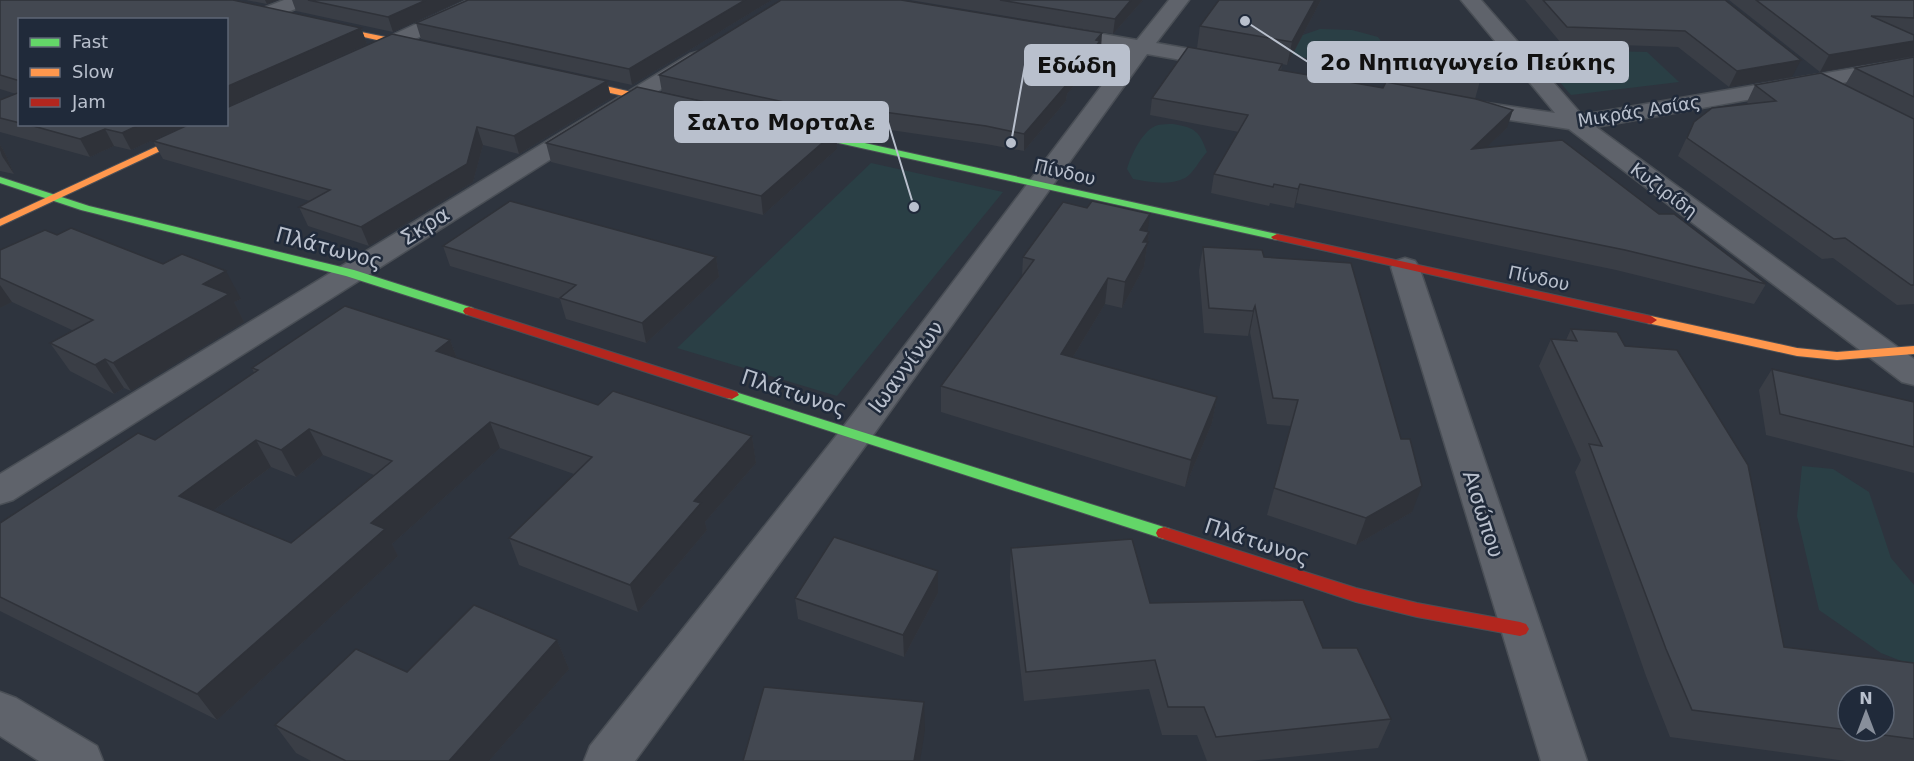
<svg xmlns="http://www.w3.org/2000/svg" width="1914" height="761" viewBox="0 0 1914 761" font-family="'DejaVu Sans',sans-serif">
	<rect width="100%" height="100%" fill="#2e343e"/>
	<g fill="#2a3f45">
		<path d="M1320,29L1352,30L1378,37L1387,50L1369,59L1375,69L1358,71L1327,68L1315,60L1285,53L1300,36Z"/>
		<path d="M1531,49L1647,52L1679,82L1571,95Z"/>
		<path d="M1173,124C1196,128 1199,131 1207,152C1200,159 1193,174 1185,178C1169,186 1149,182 1133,179L1127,169C1131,155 1143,129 1158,125C1163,124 1168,124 1173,124Z"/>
		<path d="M871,163L1003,192L837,396L677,348Z"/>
		<path d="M1802,466L1833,469L1869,492L1891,558L1914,585V666L1881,653L1819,610L1797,516Z"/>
	</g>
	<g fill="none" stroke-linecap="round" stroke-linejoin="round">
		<defs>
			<g id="street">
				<path d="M284,0H311L308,4L275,17H261L258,13L261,9Z"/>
				<path d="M468,0H494L491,4L402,45L395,47L388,45L385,41L388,37Z"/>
				<path d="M1169,0H1189L1156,43L1235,57L1238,62L1235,67L1227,68L1147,54L868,442L635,761H584L590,746L844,426L1128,51L1049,36L1046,32L1049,28L1056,26L1137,40Z"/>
				<path d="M1461,0H1481L1582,115L1914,58V70L1596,127L1914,359V385L1902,382L1569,129L1458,112L1455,107L1458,102L1466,100L1555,113Z"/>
				<path d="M697,52L704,54L708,58L704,62L13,500L0,504V474L690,54Z"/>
				<path d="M1405,258L1415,261L1419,267L1587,761H1541L1391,267L1395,261Z"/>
				<path d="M0,692L16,698L97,746L103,761H39L0,736Z"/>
			</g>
			<g id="fast">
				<path d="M792,127L1277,234L1283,237L1277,240L789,132V128Z"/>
				<path d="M0,177L89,206L354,270L473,308L475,311L469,315L465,314L346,276L81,210L0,183Z"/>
				<path d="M732,391L1170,529L1172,533L1170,537L1164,539L727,398L725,395L727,392Z"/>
			</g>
			<g id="slow">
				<path d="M317,23L425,45L429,48L425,51L320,27H317Z"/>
				<path d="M566,77L671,101L676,104L671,107L563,82V78Z"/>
				<path d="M205,124H218L0,226V219Z"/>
				<path d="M1651,316L1797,348L1837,352L1914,346V354L1837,360L1797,356L1647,323L1645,320L1647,317Z"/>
			</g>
			<g id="jam">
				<path d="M1277,234L1651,316L1657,320L1651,324L1273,239L1271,237Z"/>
				<path d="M469,307L737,392L739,395L732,399L727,398L465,314L463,311L465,308Z"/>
				<path d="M1164,527L1356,588L1417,603L1520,622L1526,624L1529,629L1526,634L1520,636L1417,617L1356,602L1158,537L1156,533L1158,529Z"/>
			</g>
		</defs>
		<use href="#street" stroke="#4a4f56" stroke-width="3"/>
		<use href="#fast" stroke="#4a4f56" stroke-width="2"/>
		<use href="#slow" stroke="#4a4f56" stroke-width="2"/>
		<use href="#jam" stroke="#4a4f56" stroke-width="2"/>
		<use href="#street" fill="#5f636b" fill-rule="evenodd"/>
		<use href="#fast" fill="#63d668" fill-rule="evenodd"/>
		<use href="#slow" fill="#ff974d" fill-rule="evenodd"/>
		<use href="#jam" fill="#b3261e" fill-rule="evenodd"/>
	</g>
	<g fill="#3a3e46" fill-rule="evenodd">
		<path d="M0,0L361,28L367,44L226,107V20H20V124H188L131,150L114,146L90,157L0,132V100L16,94L0,89Z"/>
		<path d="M246,0H278L267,4Z"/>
		<path d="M292,0H463L393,32L296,11Z"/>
		<path d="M772,0L632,85L421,39L416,23Z"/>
		<path d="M910,0H1143L1113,34Z"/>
		<path d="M1219,0H1321L1287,65L1197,48L1200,26Z"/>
		<path d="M1525,0H1725L1792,77L1729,87L1678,47L1561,43Z"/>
		<path d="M1729,0H1914V56L1820,72Z"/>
		<path d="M1101,49L1099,50V56L1067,94L1066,101L1024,151L986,144L863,126L854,134L662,92L659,75Z"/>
		<path d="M1914,57V304L1897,305L1833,258L1822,259L1678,156L1694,122L1748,104L1747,102L1755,85H1845L1855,68Z"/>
		<path d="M1487,59L1481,67L1480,81L1475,99L1507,128L1486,147L1659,214L1766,284L1754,304L1616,270L1296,203L1294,208L1270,203L1269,206L1211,193L1214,174L1239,132L1150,115L1152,98L1282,64L1281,71L1383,88L1388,83L1393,66Z"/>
		<path d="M607,81L611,98L519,154L483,145L473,182L369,246L308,226L299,207L310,201L163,159L153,141Z"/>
		<path d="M836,131L837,149L763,215L551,162L546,143Z"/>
		<path d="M0,145L4,151L14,174L0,171Z"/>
		<path d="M1148,232H1149L1144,267L1122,308L1105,304L1073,357L1217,397L1212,423L1185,487L941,412V386L1022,276L1023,257Z"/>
		<path d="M443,246L716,257L719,277L646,343L566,319L560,299L450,266Z"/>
		<path d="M1203,247L1264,257L1412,512L1356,545L1267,515L1291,426L1267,424L1250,332L1248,336L1204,333L1199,271Z"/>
		<path d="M0,250L241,299L234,302L244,322L131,391L124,388L114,394L70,371L50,343L74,331L12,302L0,308Z"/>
		<path d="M1571,329L1784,647L1914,663V761H1846L1670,737L1646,676L1575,472L1581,460L1539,366L1551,339L1566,340ZM1848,695L1884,731H1848Z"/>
		<path d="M450,340L457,358L598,405L752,436L756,463L705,522L707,530L638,612L519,565L509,538L574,474L500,448L392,544L398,556L217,720L0,611V523L155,440L254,373L252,368ZM323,455L374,475L291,543L213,511L271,467L296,477Z"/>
		<path d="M1772,369L1914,402V473L1766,435L1759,390Z"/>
		<path d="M1011,548L1150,603L1323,648L1391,719L1378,748L1249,761H1207L1197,735H1162L1149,689L1024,701L1010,577Z"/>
		<path d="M938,571V593L904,657L798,619L795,598Z"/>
		<path d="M557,640L569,669L489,761H311L296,753L275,725L407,672Z"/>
	</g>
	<g fill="#2f3239">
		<path d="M265,0H278L267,4Z"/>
		<path d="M426,0H463L393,32L388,17Z"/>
		<path d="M745,0H772L632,85L629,69Z"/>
		<path d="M1131,0H1143L1113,34L1115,19Z"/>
		<path d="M1315,0H1321L1287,65L1292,42Z"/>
		<path d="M361,28L367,44L226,107V87Z"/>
		<path d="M1102,33L1101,49L1099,50V56L1067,94L1066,101L1024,151V134Z"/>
		<path d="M1914,41V56L1820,72L1829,55Z"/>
		<path d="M1493,43L1487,59L1471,80L1477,63Z"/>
		<path d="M1801,60L1792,77L1729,87L1737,71Z"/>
		<path d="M607,81L611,98L519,154L514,136Z"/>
		<path d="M862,109L863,126L854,134L853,117Z"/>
		<path d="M1513,110L1507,128L1465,167L1472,149Z"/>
		<path d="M141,124H188L131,150L122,133Z"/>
		<path d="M477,127L483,145L473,182L369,246L361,227Z"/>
		<path d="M105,129L114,146L90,157L80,139Z"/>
		<path d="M836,131L837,149L763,215L761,196Z"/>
		<path d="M0,145L4,151L14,174L2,156L0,150Z"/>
		<path d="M1300,184L1296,203L1294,208L1298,189Z"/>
		<path d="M1150,214L1147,235L1149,232L1144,267L1122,308L1125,282L1140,230Z"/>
		<path d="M716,257L719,277L646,343L642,323Z"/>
		<path d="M226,271L241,299L234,302L244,322L131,391L113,363L203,284Z"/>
		<path d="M1108,278L1105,304L1059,380L1061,354Z"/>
		<path d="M0,285L12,302L0,308Z"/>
		<path d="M1255,306L1250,332L1248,336L1253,311Z"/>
		<path d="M450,340L460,366L436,351Z"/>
		<path d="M105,359L124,388L114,394L95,365Z"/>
		<path d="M1217,397L1212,423L1185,487L1191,460Z"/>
		<path d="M490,422L500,448L392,544L398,556L217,720L197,694L371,523Z"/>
		<path d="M309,429L323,455L296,477L281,450Z"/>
		<path d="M752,436L756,463L705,522L707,530L638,612L630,585L694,501Z"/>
		<path d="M256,440L271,467L197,523L179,496Z"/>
		<path d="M1422,486L1412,512L1356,545L1366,518Z"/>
		<path d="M938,571V593L904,657L903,635Z"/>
		<path d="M557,640L569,669L489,761H449Z"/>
		<path d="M924,702L925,730L920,761H914Z"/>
	</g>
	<g fill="#434851" stroke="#2f3239" stroke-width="1.5" fill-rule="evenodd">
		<path d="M0,0H233L361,28L226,87V20H20V81L0,75Z"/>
		<path d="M308,0H426L388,17Z"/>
		<path d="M468,0H745L629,69L416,23Z"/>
		<path d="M781,0H901L1102,33L1096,40L1100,41L1063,84H1067L1024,134L986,126L862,109L853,117L659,75Z"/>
		<path d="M1000,0H1131L1115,19Z"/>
		<path d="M1219,0H1315L1292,42L1200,26Z"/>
		<path d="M1543,0H1725L1801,60L1737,71L1685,31L1567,27Z"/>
		<path d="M1756,0H1914V18L1871,16L1914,35V41L1829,55Z"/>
		<path d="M392,34L607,81L514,136L477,127L467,164L361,227L299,207L330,190L153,141L190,124H226V108Z"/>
		<path d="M1188,47L1282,64L1279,70L1383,88L1386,82L1476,99L1513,110L1472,149L1562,140L1659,214H1674L1766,284L1625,250L1300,184L1298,189L1274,184L1273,187L1214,174L1248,115L1152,98Z"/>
		<path d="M1914,57V97L1855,68Z"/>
		<path d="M1821,73L1914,119V285H1911L1845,238L1834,239L1687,138L1694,122L1712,108L1776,101L1755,85Z"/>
		<path d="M637,87L836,131L761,196L546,143Z"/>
		<path d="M20,92V123L0,118V100Z"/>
		<path d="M26,124H141L122,133L105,129L80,139Z"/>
		<path d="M510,201L716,257L642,323L560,298L576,285L443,246Z"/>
		<path d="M1092,201L1150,214L1140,230L1149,232L1143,242H1148L1125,282L1108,278L1061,354L1217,397L1191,460L941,386L1034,260L1023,257L1063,202L1087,208Z"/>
		<path d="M71,228L163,264L182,254L226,271L203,284L229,294L113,363L105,359L95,365L50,343L93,320L0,278V250L45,230L57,235Z"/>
		<path d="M1203,247L1262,250L1264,257L1351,263L1401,439H1410L1422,486L1366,518L1274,488L1298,400L1273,398L1255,306L1253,311L1209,308Z"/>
		<path d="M345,306L450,340L436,351L598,405L613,391L752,436L694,501L701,503L630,585L509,538L592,457L490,422L371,523L385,529L197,694L0,597V523L138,433L155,440L258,370L252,368ZM309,429L392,461L291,543L179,496L256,440L281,450Z"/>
		<path d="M1571,329L1617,332L1625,346L1677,350L1748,465L1784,647L1914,663V739L1853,731H1884V695H1848V730L1692,710L1666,649L1589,444L1602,446L1551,339L1577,341Z"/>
		<path d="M1772,369L1914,402V447L1780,414Z"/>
		<path d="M834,537L938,571L903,635L795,598Z"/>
		<path d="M1132,539L1150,603L1303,600L1323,648H1357L1391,719L1216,737L1204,707H1168L1155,660L1026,672L1011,548Z"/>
		<path d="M474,605L557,640L449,761H346L275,725L356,649L407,672Z"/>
		<path d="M764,687L924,702L914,761H743Z"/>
	</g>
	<g text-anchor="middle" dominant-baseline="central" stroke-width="5" stroke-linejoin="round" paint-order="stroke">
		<g font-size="18" fill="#b9c0cd" stroke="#202a3a">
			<text transform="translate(1639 111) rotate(-9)">Μικράς Ασίας</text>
			<text transform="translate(1065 172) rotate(13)">Πίνδου</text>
			<text transform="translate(1664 190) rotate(37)">Κυζιρίδη</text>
			<text transform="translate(1539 278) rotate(12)">Πίνδου</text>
		</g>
		<g font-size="21" fill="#b9c0cd" stroke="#202a3a">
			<text transform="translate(425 226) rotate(-32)">Σκρα</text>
			<text transform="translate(329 248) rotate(15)">Πλάτωνος</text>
			<text transform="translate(906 367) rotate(-53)">Ιωαννίνων</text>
			<text transform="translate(794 393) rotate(18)">Πλάτωνος</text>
			<text transform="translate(1483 514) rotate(72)">Αισώπου</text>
			<text transform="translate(1257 542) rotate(18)">Πλάτωνος</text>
		</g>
	</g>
	<path fill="none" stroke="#b9c0cd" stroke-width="2" d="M1245 21L1308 62M1011 143L1025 65M914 207L888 122"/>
	<g fill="#b9c0cd" stroke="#202a3a" stroke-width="2">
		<circle cx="1245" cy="21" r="6"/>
		<circle cx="1011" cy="143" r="6"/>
		<circle cx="914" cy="207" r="6"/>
	</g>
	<g fill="#b9c0cd" stroke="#b9c0cd" stroke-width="2">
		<rect x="1308" y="42" width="320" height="40" rx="6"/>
		<rect x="1025" y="45" width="104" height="40" rx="6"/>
		<rect x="675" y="102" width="213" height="40" rx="6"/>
	</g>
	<g font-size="22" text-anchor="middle" font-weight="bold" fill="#111">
		<text x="1468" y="70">2ο Νηπιαγωγείο Πεύκης</text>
		<text x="1077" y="73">Εδώδη</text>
		<text x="781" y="130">Σαλτο Μορταλε</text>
	</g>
	<rect x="18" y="18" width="210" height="108" fill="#202a3a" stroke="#5d6675" stroke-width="1.5"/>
	<rect x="30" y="38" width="30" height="9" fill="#63d668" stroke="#5d6675" stroke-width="1.5"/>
	<text x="72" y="48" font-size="18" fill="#b9c0cd">Fast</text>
	<rect x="30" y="68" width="30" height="9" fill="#ff974d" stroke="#5d6675" stroke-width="1.5"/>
	<text x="72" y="78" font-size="18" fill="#b9c0cd">Slow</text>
	<rect x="30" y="98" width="30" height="9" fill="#b3261e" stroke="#5d6675" stroke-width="1.5"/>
	<text x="72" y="108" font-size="18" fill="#b9c0cd">Jam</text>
	<g transform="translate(1866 713)"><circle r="28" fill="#202a3a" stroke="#5d6675" stroke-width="1.5"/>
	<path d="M0-4.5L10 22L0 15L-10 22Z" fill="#888f9b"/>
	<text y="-9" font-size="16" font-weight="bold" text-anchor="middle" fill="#b9c0cd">N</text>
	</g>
</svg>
